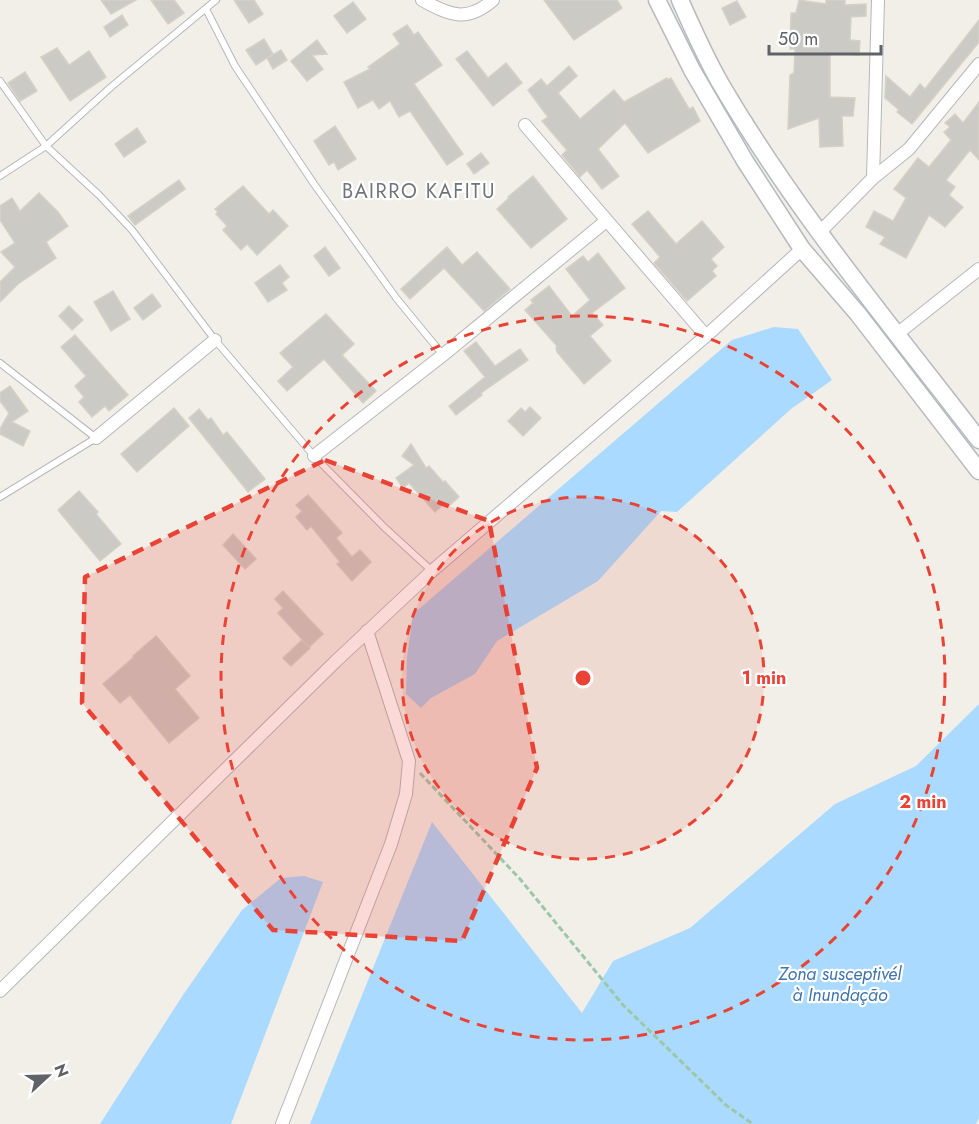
<svg xmlns="http://www.w3.org/2000/svg" width="979" height="1124" viewBox="0 0 979 1124" font-family="Jost,sans-serif">
	<rect width="100%" height="100%" fill="#f1efe8"/>
	<g fill="#aadaff">
		<path d="M774,327L798,329L832,380L791,409L677,512L661,511L598,581L497,641L475,674L431,698L421,708L406,694L407,657L413,614L732,340Z"/>
		<path d="M979,704V1118L976,1124H310L432,822L582,1013L613,961L690,928L835,804L916,766Z"/>
		<path d="M304,876L323,882L231,1124H100L183,995L242,910L281,878Z"/>
	</g>
	<g fill="#cccac5" stroke="#d6d1c6" stroke-width="1.5">
		<path d="M101,0H136L111,14Z"/>
		<path d="M151,0H174L184,13L168,24Z"/>
		<path d="M234,0H254L263,14L249,23Z"/>
		<path d="M544,0H617L622,8L574,40Z"/>
		<path d="M799,0L826,4V0H845V5L866,4V16L851,17L850,40L860,41L859,55L830,53V97L855,98L853,116H842L843,146L820,147L819,118L788,129L790,75L794,73L795,49H790L791,13H796Z"/>
		<path d="M737,1L746,17L730,25L722,8Z"/>
		<path d="M353,2L366,19L347,33L334,16Z"/>
		<path d="M122,15L128,25L110,37L104,27Z"/>
		<path d="M979,20V42L912,124L897,112L899,110L885,98L886,76L910,97L920,84L925,89Z"/>
		<path d="M407,25L414,35L418,32L442,65L414,84L463,154L447,165L410,111L399,117L390,101L379,109L373,100L358,108L344,82L370,69L368,67L400,44L393,34Z"/>
		<path d="M264,39L273,54L256,65L246,50Z"/>
		<path d="M317,40L327,54L312,55L323,69L307,81L291,61Z"/>
		<path d="M57,48L69,65L89,51L106,77L70,101L41,57Z"/>
		<path d="M281,50L287,60L273,69L267,58Z"/>
		<path d="M467,51L488,78L506,63L522,83L493,106L456,59Z"/>
		<path d="M569,66L577,76L558,93L580,119L614,90L624,102L667,78L668,80L671,78L689,109L693,107L700,121L648,153L625,123L598,149L619,176L602,189L587,170L580,177L562,155L567,150L542,121L548,117L528,90L541,79L547,86Z"/>
		<path d="M25,72L37,91L20,101L8,83Z"/>
		<path d="M979,102V160L970,150L946,180L955,187L949,195L963,207L945,227L929,215L906,258L880,244L885,237L866,227L874,211L893,221L906,198L894,189L918,158L929,167L951,140L944,132L950,127L945,123L955,114L963,123Z"/>
		<path d="M335,126L356,159L338,170L334,162L329,165L314,141Z"/>
		<path d="M137,128L146,142L124,157L115,144Z"/>
		<path d="M481,153L489,163L474,174L467,164Z"/>
		<path d="M533,176L567,219L531,248L497,209L509,198L508,197Z"/>
		<path d="M179,180L185,189L135,225L128,216Z"/>
		<path d="M243,186L269,214L273,210L288,226L257,255L247,244L241,250L223,230L227,226L216,214L218,212L215,209Z"/>
		<path d="M39,193L58,212L68,226L46,242L56,258L18,284L0,302V282L15,267L1,252L15,243L0,220V206L12,198L20,211Z"/>
		<path d="M648,211L676,244L702,221L724,247L711,259L717,266L712,271L716,276L687,301L654,263L660,257L632,224Z"/>
		<path d="M325,247L340,268L329,276L314,256Z"/>
		<path d="M447,247L462,265L477,252L510,289L484,311L444,268L410,299L401,289Z"/>
		<path d="M598,253L625,288L592,313L603,325L590,336L611,361L584,384L557,352L556,348L557,346L525,310L533,303L531,300L549,286L572,316L590,300L566,269L583,256L588,262Z"/>
		<path d="M280,265L289,277L282,283L287,290L268,302L255,283Z"/>
		<path d="M113,291L130,319L111,331L94,302Z"/>
		<path d="M152,294L161,306L143,320L134,308Z"/>
		<path d="M69,306L83,320L72,330L59,316Z"/>
		<path d="M326,314L354,344L342,355L376,391L363,403L324,359L287,391L278,381L293,367L280,353Z"/>
		<path d="M75,335L128,395L109,411L105,406L92,417L79,402L84,397L75,386L86,376L61,347Z"/>
		<path d="M476,342L495,366L520,349L528,360L481,393L482,395L456,415L449,406L485,377L464,351Z"/>
		<path d="M10,386L28,411L12,422L30,431L23,446L0,434V429L9,413L0,401V393Z"/>
		<path d="M530,407L541,418L523,436L508,421L521,408L525,412Z"/>
		<path d="M174,408L189,426L137,472L121,454Z"/>
		<path d="M199,409L208,420L211,418L223,435L227,432L265,479L248,492L189,418Z"/>
		<path d="M411,444L426,468L429,466L443,482L445,481L459,497L449,506L446,502L435,512L409,483L403,488L396,478L414,465L402,456Z"/>
		<path d="M79,491L98,512L96,514L121,544L100,561L58,510Z"/>
		<path d="M308,495L342,533L336,538L352,557L360,550L371,562L352,581L337,564L340,562L311,526L307,530L296,517L302,511L296,505Z"/>
		<path d="M233,534L256,559L245,569L223,545Z"/>
		<path d="M283,591L323,634L309,647L278,613L283,608L275,599Z"/>
		<path d="M156,636L190,676L175,689L199,718L169,743L130,695L120,703L103,684L134,657L133,656Z"/>
		<path d="M302,640L310,648L291,666L283,658Z"/>
	</g>
	<g fill="none" stroke-linecap="round" stroke-linejoin="round">
		<defs>
			<g id="lane">
				<path d="M206,9L235,66L314,184L397,299L443,355"/>
				<path d="M0,81L46,146L99,195L132,230L215,340L314,456L384,527L432,571"/>
				<path d="M0,176L46,146L111,87L216,0"/>
				<path d="M0,363L96,438L0,497"/>
			</g>
			<g id="street">
				<path d="M422,0C449,15 467,23 493,0"/>
				<path d="M525,125L706,336"/>
				<path d="M873,178L878,0"/>
				<path d="M819,233L873,178L909,149L979,64"/>
				<path d="M897,334L979,269"/>
				<path d="M96,438L215,340"/>
				<path d="M314,456L443,355L606,221"/>
				<path d="M0,991L336,661L432,571L706,336L802,249"/>
				<path d="M282,1124L391,844L406,794L409,761L367,631"/>
			</g>
			<g id="secondary">
				<path d="M657,0L692,70L745,161L802,249L858,314L979,471"/>
				<path d="M680,0C693,29 706,59 722,86C796,212 890,324 979,440"/>
			</g>
		</defs>
		<use href="#lane" stroke="#b5b8bc" stroke-width="8"/>
		<use href="#street" stroke="#b5b8bc" stroke-width="14"/>
		<use href="#secondary" stroke="#b6babf" stroke-width="19"/>
		<path stroke="#9cc7a9" stroke-width="3" stroke-dasharray="6 3" stroke-linecap="butt" d="M420,773L520,879L623,1005L727,1106L753,1124"/>
		<use href="#lane" stroke="#fff" stroke-width="6"/>
		<use href="#street" stroke="#fff" stroke-width="12"/>
		<use href="#secondary" stroke="#fff" stroke-width="16"/>
	</g>
	<path fill="#ea4335" fill-opacity="0.2" stroke="#ea4335" stroke-width="4.5" stroke-dasharray="12 8" stroke-linejoin="round" d="M325,460L489,521L537,768L462,941L273,930L82,703L85,577Z"/>
	<circle cx="583" cy="678" r="181" fill="#ea4335" fill-opacity=".12"/>
	<g fill="none" stroke="#ea4335" stroke-width="3" stroke-dasharray="10 8">
		<circle cx="583" cy="678" r="181"/>
		<circle cx="583" cy="678" r="362"/>
	</g>
	<g text-anchor="middle" dominant-baseline="central" stroke-width="4.5" stroke-linejoin="round" paint-order="stroke">
		<g font-size="18" font-style="italic" fill="#4174aa" stroke="#fff">
			<text x="840" y="974">Zona susceptivél<tspan x="840" dy="21">à Inundação</tspan></text>
		</g>
		<g font-size="20" letter-spacing="1.5" fill="#70757a" stroke="#fff">
			<text x="419" y="191">BAIRRO KAFITU</text>
		</g>
	</g>
	<circle cx="583" cy="678" r="9" fill="#ea4335" stroke="#fff" stroke-width="3"/>
	<g font-size="18" text-anchor="middle" font-weight="bold" fill="#ea4335" stroke="#fff" stroke-width="4.5" stroke-linejoin="round" paint-order="stroke">
		<text x="764" y="684">1 min</text>
		<text x="923" y="808">2 min</text>
	</g>
	<g transform="translate(48 1076) rotate(68)" stroke="#ffffff" stroke-width="4.5" paint-order="stroke">
	<path d="M0-4.5L10 22L0 15L-10 22Z" fill="#5f6368"/>
	<text y="-9" font-size="16" font-weight="bold" text-anchor="middle" fill="#5f6368">N</text>
	</g>
	<path d="M769 45v9h112v-9" fill="none" stroke="#5f6368" stroke-width="3"/>
	<text x="778" y="45" font-size="18" fill="#5f6368" stroke="#ffffff" stroke-width="4.5" paint-order="stroke">50 m</text>
</svg>
